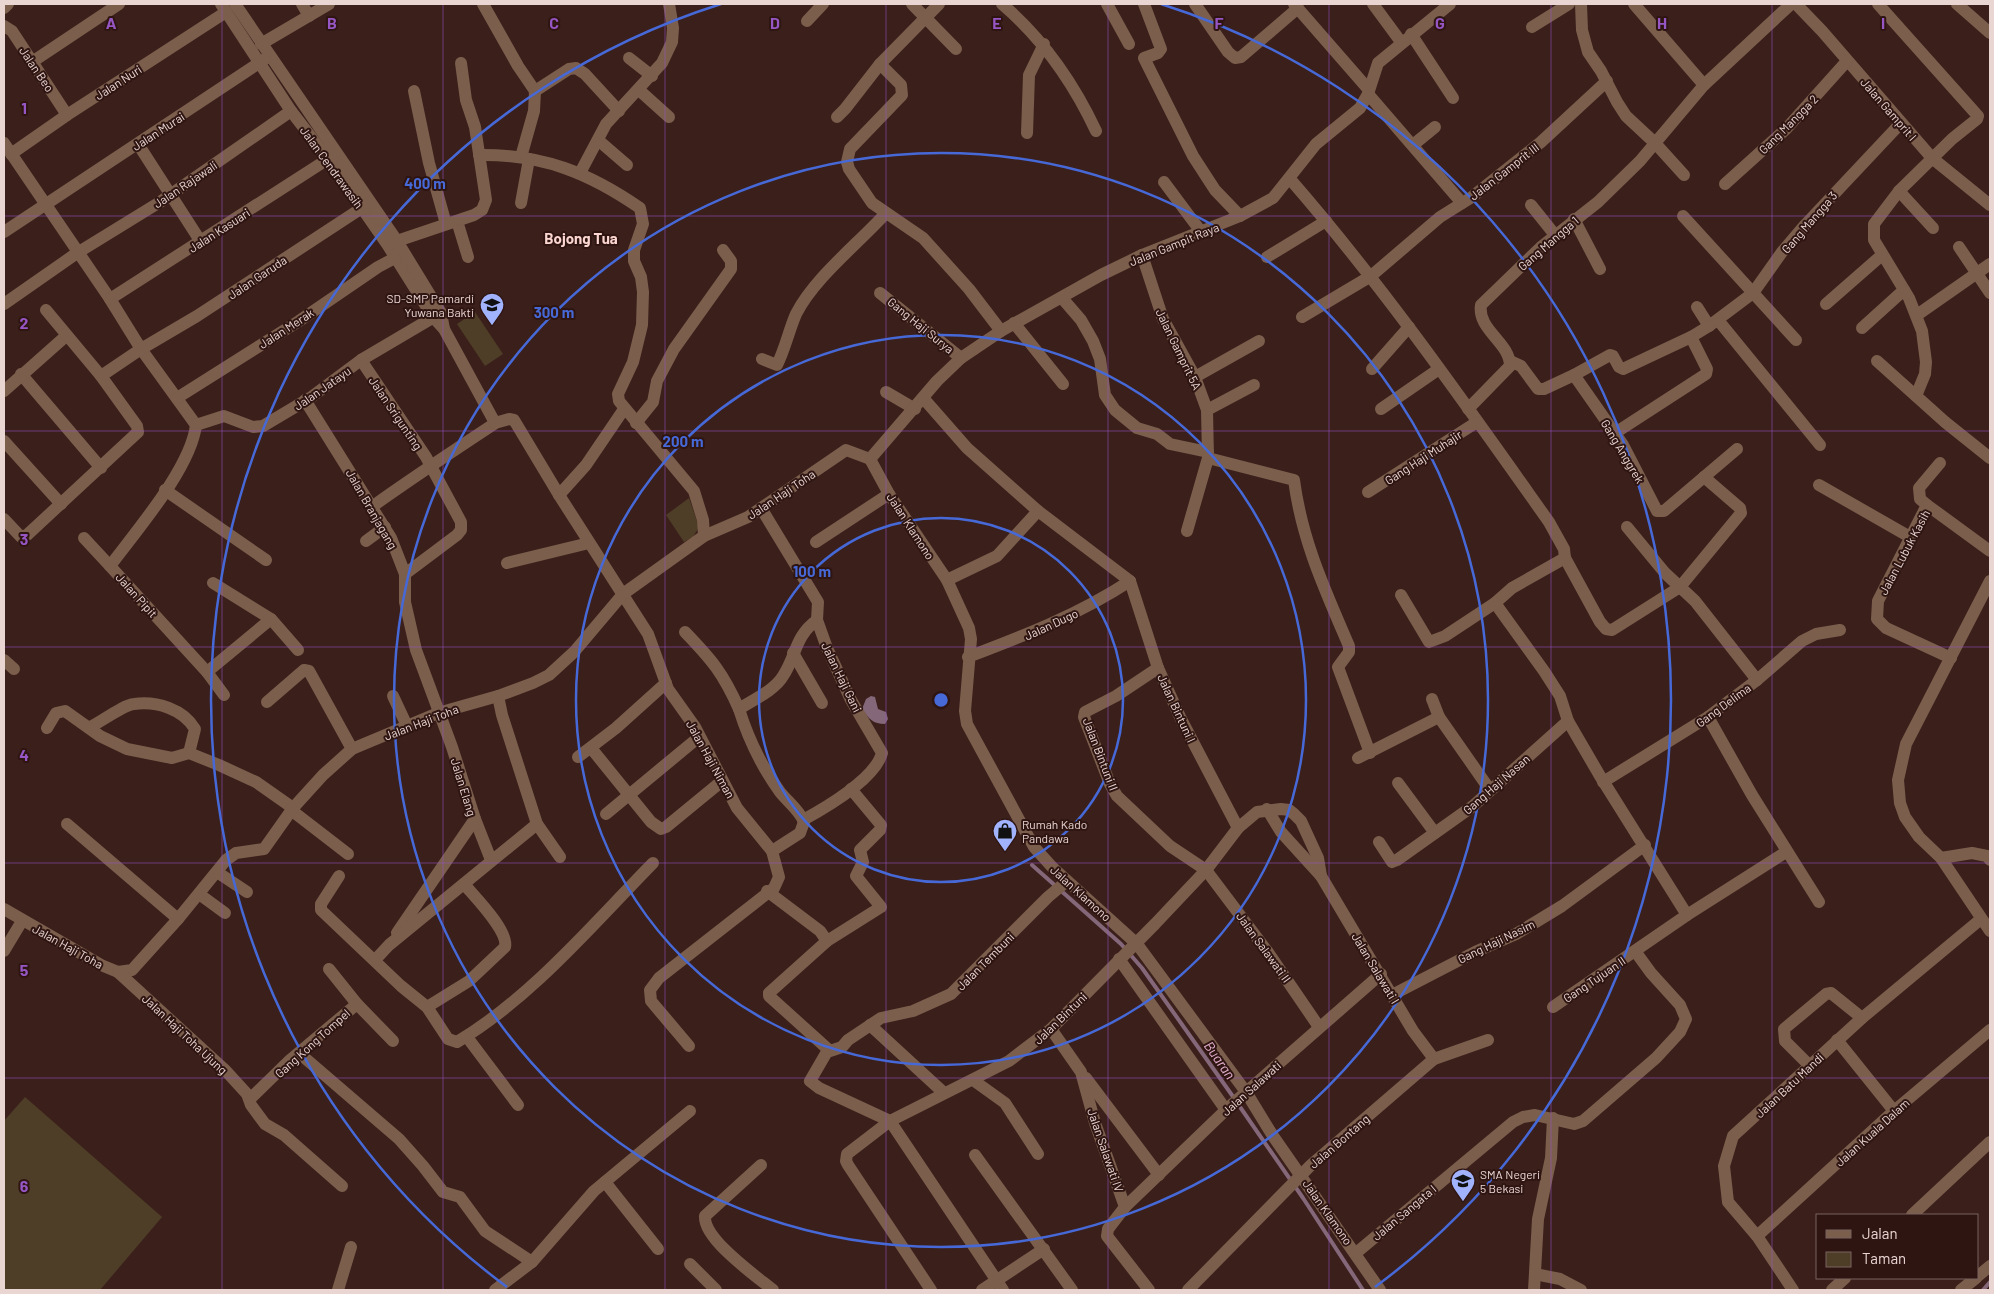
<svg xmlns="http://www.w3.org/2000/svg" width="1994" height="1294" viewBox="0 0 1994 1294" font-family="Barlow,sans-serif">
	<rect width="100%" height="100%" fill="#3a1f1b"/>
	<g fill="#4f3e27">
		<path d="M475,312L503,354L485,366L457,324Z"/>
		<path d="M689,498L699,527L693,537L684,542L666,515Z"/>
		<path d="M25,1097L162,1217L100,1290H4V1121Z"/>
	</g>
	<path fill="#846778" d="M871,696L875,697L878,709L886,712L888,719L885,724C873,724 869,719 862,709L866,699Z"/>
	<g fill="none" stroke-linecap="round" stroke-linejoin="round">
		<g stroke="#846778" stroke-width="4">
			<path d="M1032,865L1121,944L1142,968L1234,1098"/>
			<path d="M1238,1104L1303,1198L1363,1290"/>
			<path d="M1983,1290L1990,1282"/>
		</g>
		<g stroke="#7b5e4c" stroke-width="12">
			<path d="M221,4L291,111L328,159L387,244L433,317L444,329L494,421V424C453,451 412,478 373,506"/>
			<path d="M235,4L397,241L441,313L444,329"/>
			<path d="M302,4L309,16"/>
			<path d="M483,4L518,66L535,91L534,111L521,157"/>
			<path d="M912,4L956,49"/>
			<path d="M1002,4C1043,39 1073,82 1096,131"/>
			<path d="M1107,4L1129,44"/>
			<path d="M1144,4L1161,49L1158,53L1144,58L1193,156L1215,190L1240,216"/>
			<path d="M1195,4L1228,52L1235,58L1241,57L1298,8"/>
			<path d="M1294,4L1369,90"/>
			<path d="M1373,4L1401,42"/>
			<path d="M1581,4L1582,30L1588,52L1601,71L1617,102L1626,116L1655,143L1684,175"/>
			<path d="M1634,4L1704,85"/>
			<path d="M1796,4L1822,31L1932,158L1990,205"/>
			<path d="M1878,4L1978,116L1977,119L1952,139L1899,191L1874,224V240L1909,298L1922,331L1926,362L1925,374L1916,396"/>
			<path d="M1957,4L1990,33"/>
			<path d="M4,8L8,4"/>
			<path d="M807,21L823,4"/>
			<path d="M4,26L12,31L67,115"/>
			<path d="M1532,27L1569,4"/>
			<path d="M1411,34L1453,98"/>
			<path d="M261,44L329,4"/>
			<path d="M629,58L652,76"/>
			<path d="M32,62L119,4"/>
			<path d="M880,64L901,85L902,95L850,149L847,162L849,169L872,203L923,238L969,289L1001,331"/>
			<path d="M639,90L669,117"/>
			<path d="M414,91L429,163L446,224"/>
			<path d="M535,91L569,69L576,68L585,74L619,111"/>
			<path d="M1368,94L1462,203"/>
			<path d="M837,117L845,109L880,64L939,4"/>
			<path d="M1027,133L1029,75L1044,44"/>
			<path d="M598,140L627,165"/>
			<path d="M4,143L110,299L141,349L196,425"/>
			<path d="M138,144L201,242"/>
			<path d="M1413,145L1435,127"/>
			<path d="M11,154L67,115L226,12"/>
			<path d="M479,155C543,154 589,173 640,208L643,224L634,250V261L641,277L643,292L642,325L633,362L618,394L619,401L694,491L703,520L704,536"/>
			<path d="M580,173L606,124L662,63L672,42L673,28L669,4"/>
			<path d="M1290,179C1384,287 1466,405 1549,522L1564,549L1565,558L1512,588L1495,603L1544,671L1560,696L1568,721L1600,776L1687,915L1553,1007"/>
			<path d="M1164,182L1202,233"/>
			<path d="M1725,184L1786,129L1847,61"/>
			<path d="M1899,191L1933,228"/>
			<path d="M521,203L529,159"/>
			<path d="M1531,205L1555,235"/>
			<path d="M1683,216L1796,340"/>
			<path d="M1574,219L1600,269"/>
			<path d="M457,221L468,257"/>
			<path d="M4,232L265,59"/>
			<path d="M391,243L474,215L482,210L486,200L475,127L466,100L461,63"/>
			<path d="M1959,247L1990,293"/>
			<path d="M1142,255L1163,319L1195,377L1207,410L1208,458L1187,531"/>
			<path d="M1267,257L1326,221"/>
			<path d="M880,293L961,358"/>
			<path d="M1062,298L1081,320L1093,341L1100,359L1105,395L1115,410L1137,428L1157,434L1170,444L1208,452"/>
			<path d="M110,299L328,159"/>
			<path d="M4,304L77,253L160,202L291,111"/>
			<path d="M1826,304L1882,255"/>
			<path d="M1697,307L1709,326L1753,293L1782,252L1805,225L1900,124"/>
			<path d="M1917,315L1990,264"/>
			<path d="M1302,317L1371,276L1440,217L1472,197L1541,142L1607,81"/>
			<path d="M1718,320L1820,445"/>
			<path d="M1014,323L1063,384"/>
			<path d="M1862,328L1904,290"/>
			<path d="M762,359L777,365C785,349 789,330 796,314C815,277 858,244 886,213"/>
			<path d="M361,360L426,457L461,522V530L457,535L405,574"/>
			<path d="M1510,361L1521,366L1538,389H1544L1574,375L1623,445L1657,511H1664L1737,449"/>
			<path d="M1877,361L1945,422L1990,458"/>
			<path d="M1372,369L1409,327"/>
			<path d="M21,374L101,468"/>
			<path d="M1574,375L1610,355L1613,356L1619,367L1623,369L1691,337L1709,326"/>
			<path d="M101,376L141,349L197,316L368,204"/>
			<path d="M1195,377L1259,341"/>
			<path d="M4,391L66,336"/>
			<path d="M886,392L915,409"/>
			<path d="M177,398L299,321L378,267L395,258"/>
			<path d="M924,399L967,448L1038,511L1130,581"/>
			<path d="M305,400L391,538L405,574V602L416,650L452,747L475,819L491,860"/>
			<path d="M1381,409L1439,369"/>
			<path d="M1468,409L1510,366C1510,342 1477,330 1481,305L1541,247L1598,202L1640,161L1704,85L1791,4"/>
			<path d="M1207,410L1254,385"/>
			<path d="M495,423L509,419L514,420L559,495L648,634L668,689L695,727L737,808L772,851L779,877L774,888L659,978L650,990L651,1001L689,1046"/>
			<path d="M636,423L653,402L657,381L674,349L731,269V261L723,250"/>
			<path d="M196,425C191,468 136,531 110,566L207,672L224,695"/>
			<path d="M196,425L224,416L253,427L263,426L310,398L361,360L439,314"/>
			<path d="M1615,433L1706,374L1707,369L1691,337"/>
			<path d="M4,441L61,504"/>
			<path d="M1208,458L1294,480C1302,541 1325,590 1349,646V652L1338,667L1370,753"/>
			<path d="M870,459L889,494L947,580L969,628L971,639L965,711L967,724L1034,847L1053,868L1137,944L1246,1092L1273,1136L1380,1290"/>
			<path d="M870,459L937,381L961,358L1001,331L1101,275L1142,255L1240,216L1273,198L1316,144L1360,108L1368,94L1378,63L1450,4"/>
			<path d="M1819,485L1910,537"/>
			<path d="M165,490L266,560"/>
			<path d="M1368,492L1477,422"/>
			<path d="M559,495L586,465L624,409"/>
			<path d="M1927,505L1920,499L1919,488L1940,463"/>
			<path d="M761,508L818,602L817,620L827,648L851,700L882,753C875,779 825,808 803,820"/>
			<path d="M4,519L21,537L27,535L138,432L137,426L101,376L46,310"/>
			<path d="M1627,527L1665,573L1695,601L1757,680"/>
			<path d="M84,538L110,566"/>
			<path d="M366,541L385,527"/>
			<path d="M816,542L889,494"/>
			<path d="M1565,558L1600,622L1606,629L1612,630L1680,587L1741,513L1740,508L1704,477"/>
			<path d="M507,563L589,543"/>
			<path d="M947,580L997,556L1038,511"/>
			<path d="M1130,581L1158,668L1180,717L1238,828"/>
			<path d="M1990,581L1906,744L1898,780L1900,803L1905,817L1919,837L1941,858L1990,931"/>
			<path d="M213,583L271,619L298,650"/>
			<path d="M1401,595L1429,642L1445,636L1495,603"/>
			<path d="M685,632C712,660 723,673 739,709"/>
			<path d="M793,653L822,703"/>
			<path d="M968,657C1026,635 1078,615 1130,581"/>
			<path d="M1951,658L1886,628L1877,619L1878,601L1927,505L1990,551"/>
			<path d="M4,660L14,669"/>
			<path d="M1158,668L1116,696L1085,712L1084,717L1110,784L1117,796L1170,846L1206,870L1267,951L1319,1027"/>
			<path d="M207,672L271,619"/>
			<path d="M393,696L407,726"/>
			<path d="M498,696L502,715L537,824L560,857"/>
			<path d="M1432,699L1439,717"/>
			<path d="M267,702L304,670L309,671L352,749"/>
			<path d="M1708,717L1752,795L1819,902"/>
			<path d="M90,727C101,722 123,705 134,704C157,701 183,709 195,729L189,753"/>
			<path d="M47,728L56,713L65,711L100,736L127,749L172,758L189,753L219,765L256,782L293,808"/>
			<path d="M591,748L651,822L661,829L666,827L722,781"/>
			<path d="M578,757L616,728L666,683"/>
			<path d="M1358,758L1439,717L1490,790"/>
			<path d="M1603,782L1708,717L1757,680L1802,641L1816,634L1840,630"/>
			<path d="M1398,783L1435,833"/>
			<path d="M851,789L881,825L880,830L860,850L863,862L856,876L881,907L827,941L769,993V996L830,1051L842,1047L848,1040L881,1018L913,1011L951,994L1048,897L1067,881"/>
			<path d="M1267,809L1281,832L1321,876"/>
			<path d="M291,810L348,854"/>
			<path d="M606,814L699,737"/>
			<path d="M67,824L178,919"/>
			<path d="M1379,842L1392,862L1397,860L1473,806L1568,721"/>
			<path d="M772,851L800,833L804,822C800,811 788,802 780,792C762,767 748,738 739,709C753,700 775,690 783,676C797,655 794,637 817,620"/>
			<path d="M1941,858L1972,853L1987,856L1990,860"/>
			<path d="M217,872L247,892"/>
			<path d="M339,876L321,904V910L401,986L427,1007L448,1039L457,1042C532,997 592,925 653,863"/>
			<path d="M767,891L820,931L827,941"/>
			<path d="M199,894L225,913"/>
			<path d="M4,909L101,965L118,972L132,970L178,919L226,860L236,853L264,849L293,808L323,775L352,749L438,713L498,696L533,683L549,675L574,652L623,594L704,536L748,517L846,450L870,459"/>
			<path d="M1687,915L1786,852"/>
			<path d="M397,933L475,819"/>
			<path d="M4,951L22,921"/>
			<path d="M1119,959L1226,1110"/>
			<path d="M375,960L389,945L537,824"/>
			<path d="M329,969L357,1004"/>
			<path d="M118,972L226,1071L247,1094L251,1105L265,1124L284,1135L342,1186"/>
			<path d="M1392,995L1475,952L1516,934L1562,906L1645,845"/>
			<path d="M427,1007L469,981L505,947C509,931 475,897 464,884"/>
			<path d="M870,1025L944,1093"/>
			<path d="M1051,1029L1081,1072L1095,1123L1125,1207L1108,1229L1107,1236L1149,1290"/>
			<path d="M467,1037L518,1105"/>
			<path d="M1837,1040L1894,1111"/>
			<path d="M828,1050L810,1081L819,1088L890,1121L1003,1290"/>
			<path d="M299,1053L399,1139L423,1166L443,1192L460,1197L485,1231L532,1262"/>
			<path d="M1809,1065L1785,1041L1784,1029L1826,994L1831,993L1862,1018"/>
			<path d="M1086,1078L1159,1175"/>
			<path d="M973,1080L1005,1103L1038,1154"/>
			<path d="M250,1099L290,1060L357,1004L393,1041"/>
			<path d="M975,1155L1072,1290"/>
			<path d="M761,1165L705,1216C703,1239 756,1276 773,1290"/>
			<path d="M605,1182L658,1249"/>
			<path d="M1125,1207L1229,1107L1381,974"/>
			<path d="M1912,1215L1990,1142"/>
			<path d="M1757,1236L1894,1111L1990,1030"/>
			<path d="M1356,1253L1513,1122L1523,1117L1535,1115L1574,1124L1583,1121L1656,1058L1680,1032L1686,1019L1680,1005L1651,973L1635,951"/>
			<path d="M690,1264L716,1290"/>
			<path d="M1535,1274L1560,1279L1581,1290"/>
			<path d="M1978,1276L1990,1266"/>
			<path d="M338,1290L351,1247"/>
			<path d="M495,1290L532,1262L594,1191L690,1111"/>
			<path d="M931,1290L848,1165L846,1161L847,1154L890,1121L1009,1061L1051,1029L1155,924L1206,870L1238,828L1257,812L1281,809L1289,810L1294,814L1301,821L1318,858L1321,876L1413,1031L1434,1059"/>
			<path d="M982,1290L1044,1249"/>
			<path d="M1188,1290L1311,1165L1434,1059L1488,1040"/>
			<path d="M1534,1290L1538,1219L1551,1158L1553,1118"/>
			<path d="M1793,1290L1757,1236L1728,1202L1724,1166L1733,1136L1862,1018L1981,919"/>
			<path d="M1832,1290L1845,1278"/>
			<path d="M1961,1290L1976,1278"/>
		</g>
	</g>
	<path fill="none" stroke="#9656c4" stroke-width="1" stroke-opacity="0.55" d="M222,4V1290M443,4V1290M665,4V1290M886,4V1290M1108,4V1290M1329,4V1290M1551,4V1290M1772,4V1290M4,216H1990M4,431H1990M4,647H1990M4,863H1990M4,1078H1990"/>
	<g fill="none" stroke="#4669d7" stroke-width="2.5">
		<circle cx="941" cy="700" r="182"/>
		<circle cx="941" cy="700" r="365"/>
		<circle cx="941" cy="700" r="547"/>
		<path d="M507 1287A730 730 0 0 1 721 4M1161 4A730 730 0 0 1 1375 1287"/>
	</g>
	<defs>
		<symbol id="school-pin" viewBox="-11 -11 22 30"><path d="M0 17L-7.5 6A9.5 9.5 0 1 1 7.5 6Z" fill="#a1b3fd" stroke="#2f1512"/><path d="M0-5L7-2L0 1L-7-2ZM-4 1L0 2.5L4 1V4Q0 6-4 4Z" fill="#111"/></symbol>
		<symbol id="shop-pin" viewBox="-11 -11 22 30"><path d="M0 17L-7.5 6A9.5 9.5 0 1 1 7.5 6Z" fill="#a1b3fd" stroke="#2f1512"/><path d="M-5-2.5h2.3a2.7 3.5 0 0 1 5.4 0H5L5.5 6h-11ZM-1.5-2.5h3a1.5 2.3 0 0 0-3 0Z" fill="#111"/></symbol>
	</defs>
	<g fill-rule="evenodd">
		<use href="#school-pin" x="478" y="291" width="28" height="38"/>
		<use href="#shop-pin" x="991" y="817" width="28" height="38"/>
		<use href="#school-pin" x="1449" y="1167" width="28" height="38"/>
	</g>
	<g text-anchor="middle" dominant-baseline="central" stroke-width="4" stroke-linejoin="round" paint-order="stroke">
		<g font-size="12" fill="#e9d6d3" stroke="#2f1512">
			<text transform="translate(37 69) rotate(56)">Jalan Beo</text>
			<text transform="translate(118 82) rotate(-33)">Jalan Nuri</text>
			<text transform="translate(1889 109) rotate(49)">Jalan Gamprit I</text>
			<text transform="translate(1788 124) rotate(-45)">Gang Mangga 2</text>
			<text transform="translate(158 131) rotate(-33)">Jalan Murai</text>
			<text transform="translate(332 167) rotate(54)">Jalan Cendrawasih</text>
			<text transform="translate(1504 171) rotate(-38)">Jalan Gamprit III</text>
			<text transform="translate(185 184) rotate(-34)">Jalan Rajawali</text>
			<text transform="translate(1809 222) rotate(-49)">Gang Mangga 3</text>
			<text transform="translate(219 230) rotate(-33)">Jalan Kasuari</text>
			<text transform="translate(1548 243) rotate(-41)">Gang Mangga 1</text>
			<text transform="translate(1174 244) rotate(-22)">Jalan Gampit Raya</text>
			<text transform="translate(257 277) rotate(-34)">Jalan Garuda</text>
			<text transform="translate(921 325) rotate(39)">Gang Haji Surya</text>
			<text transform="translate(286 328) rotate(-33)">Jalan Merak</text>
			<text transform="translate(1179 349) rotate(64)">Jalan Gamprit 5A</text>
			<text transform="translate(322 388) rotate(-35)">Jalan Jatayu</text>
			<text transform="translate(396 413) rotate(56)">Jalan Srigunting</text>
			<text transform="translate(1623 451) rotate(59)">Gang Anggrek</text>
			<text transform="translate(1423 457) rotate(-33)">Gang Haji Muhajir</text>
			<text transform="translate(781 494) rotate(-34)">Jalan Haji Toha</text>
			<text transform="translate(372 509) rotate(60)">Jalan Branjagang</text>
			<text transform="translate(911 526) rotate(57)">Jalan Klamono</text>
			<text transform="translate(1904 552) rotate(-62)">Jalan Lubuk Kasih</text>
			<text transform="translate(137 595) rotate(48)">Jalan Pipit</text>
			<text transform="translate(1051 624) rotate(-25)">Jalan Dugo</text>
			<text transform="translate(842 677) rotate(64)">Jalan Haji Gani</text>
			<text transform="translate(1723 705) rotate(-36)">Gang Delima</text>
			<text transform="translate(1177 708) rotate(65)">Jalan Bintuni I</text>
			<text transform="translate(421 722) rotate(-21)">Jalan Haji Toha</text>
			<text transform="translate(1101 754) rotate(69)">Jalan Bintuni II</text>
			<text transform="translate(711 759) rotate(61)">Jalan Haji Niman</text>
			<text transform="translate(1496 784) rotate(-41)">Gang Haji Nasan</text>
			<text transform="translate(464 787) rotate(73)">Jalan Elang</text>
			<text transform="translate(1081 893) rotate(42)">Jalan Klamono</text>
			<text transform="translate(1496 941) rotate(-26)">Gang Haji Nasim</text>
			<text transform="translate(68 946) rotate(29)">Jalan Haji Toha</text>
			<text transform="translate(1264 947) rotate(54)">Jalan Salawati II</text>
			<text transform="translate(985 961) rotate(-45)">Jalan Tembuni</text>
			<text transform="translate(1376 968) rotate(59)">Jalan Salawati I</text>
			<text transform="translate(1594 979) rotate(-34)">Gang Tujuan II</text>
			<text transform="translate(1060 1018) rotate(-44)">Jalan Bintuni</text>
			<text transform="translate(185 1034) rotate(43)">Jalan Haji Toha Ujung</text>
			<text transform="translate(312 1043) rotate(-42)">Gang Kong Tompel</text>
			<text transform="translate(1789 1085) rotate(-43)">Jalan Batu Mandi</text>
			<text transform="translate(1251 1088) rotate(-42)">Jalan Salawati</text>
			<text transform="translate(1872 1132) rotate(-42)">Jalan Kuala Dalam</text>
			<text transform="translate(1339 1141) rotate(-41)">Jalan Bontang</text>
			<text transform="translate(1106 1150) rotate(71)">Jalan Salawati IV</text>
			<text transform="translate(1328 1212) rotate(55)">Jalan Klamono</text>
			<text transform="translate(1404 1212) rotate(-40)">Jalan Sangata I</text>
		</g>
		<g font-size="12" fill="#e9d6d3" stroke="#2f1512" text-anchor="start">
			<text x="474" y="298" text-anchor="end">SD-SMP Pamardi<tspan x="474" dy="14">Yuwana Bakti</tspan></text>
			<text x="1022" y="824">Rumah Kado<tspan x="1022" dy="14">Pandawa</tspan></text>
			<text x="1480" y="1174">SMA Negeri<tspan x="1480" dy="14">5 Bekasi</tspan></text>
		</g>
		<g font-size="14" font-style="italic" fill="#e6b1d0" stroke="#2f1512">
			<text transform="translate(1220 1060) rotate(55)">Buaran</text>
		</g>
		<g font-size="15" font-weight="bold" fill="#fcd6d0" stroke="#2f1512">
			<text x="581" y="238">Bojong Tua</text>
		</g>
	</g>
	<g font-size="16" text-anchor="middle" font-weight="bold" fill="#9656c4" stroke="#2f1512" stroke-width="4" stroke-linejoin="round" paint-order="stroke">
		<text x="111" y="29">A</text>
		<text x="332" y="29">B</text>
		<text x="554" y="29">C</text>
		<text x="775" y="29">D</text>
		<text x="997" y="29">E</text>
		<text x="1219" y="29">F</text>
		<text x="1440" y="29">G</text>
		<text x="1662" y="29">H</text>
		<text x="1883" y="29">I</text>
		<text x="24" y="114">1</text>
		<text x="24" y="329">2</text>
		<text x="24" y="545">3</text>
		<text x="24" y="761">4</text>
		<text x="24" y="976">5</text>
		<text x="24" y="1192">6</text>
	</g>
	<circle cx="941" cy="700" r="8" fill="#4669d7" stroke="#2f1512" stroke-width="2.5"/>
	<g font-size="15" text-anchor="middle" font-weight="bold" fill="#4669d7" stroke="#2f1512" stroke-width="4" stroke-linejoin="round" paint-order="stroke">
		<text x="425" y="189">400 m</text>
		<text x="554" y="318">300 m</text>
		<text x="683" y="447">200 m</text>
		<text x="812" y="577">100 m</text>
	</g>
	<rect width="1994" height="1294" fill="none" stroke="#e9d6d3" stroke-width="10"/>
	<rect x="1816" y="1214" width="162" height="65" fill="#2f1512" stroke="#79625f"/>
	<rect x="1826" y="1230" width="25" height="8" fill="#7b5e4c" stroke="#79625f"/>
	<text x="1862" y="1239" font-size="15" fill="#e9d6d3">Jalan</text>
	<rect x="1826" y="1252" width="25" height="15" fill="#4f3e27" stroke="#79625f"/>
	<text x="1862" y="1264" font-size="15" fill="#e9d6d3">Taman</text>
</svg>
